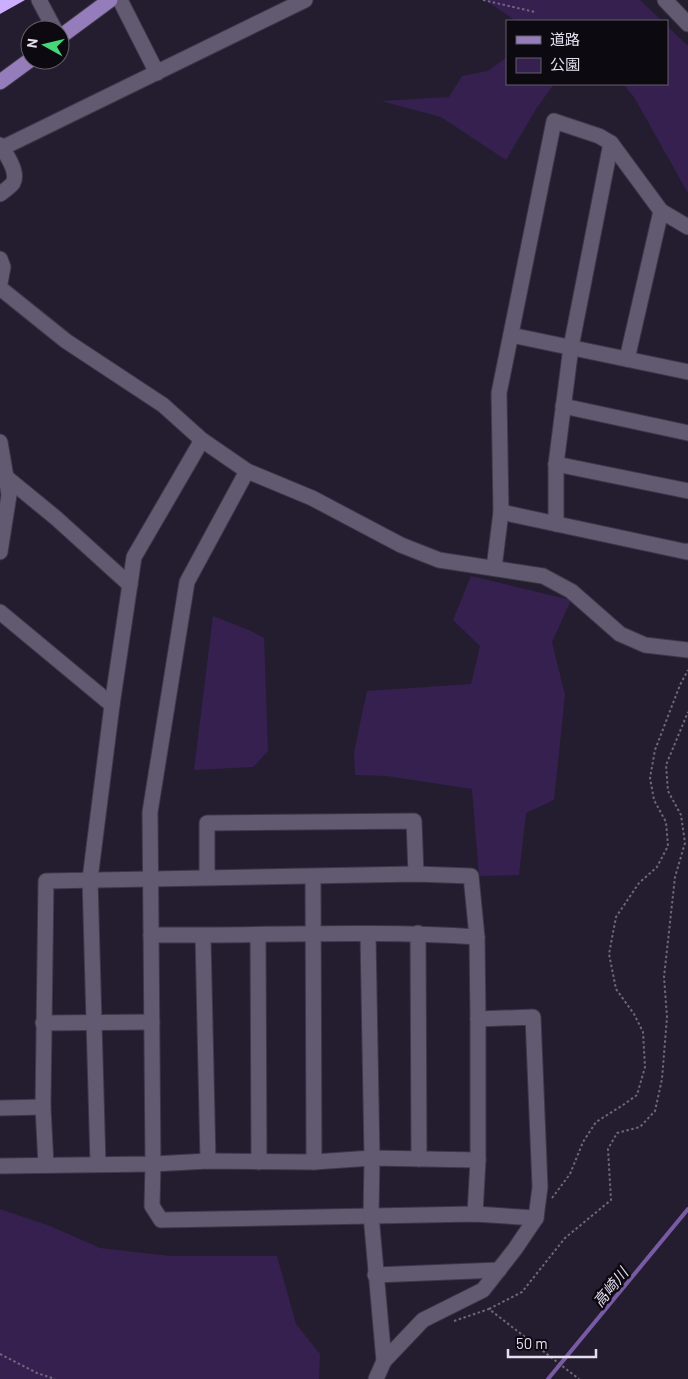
<svg xmlns="http://www.w3.org/2000/svg" width="688" height="1379" viewBox="0 0 688 1379" font-family="Barlow,'Noto Sans JP',sans-serif">
	<rect width="100%" height="100%" fill="#241d30"/>
	<g fill="#352050">
		<path d="M485,0H640L662,21H516Z"/>
		<path d="M667,26L688,46V193L634,97L623,84H667Z"/>
		<path d="M507,57V84H554L536,109L506,160L441,117L381,101L449,97L462,76L488,71Z"/>
		<path d="M471,576L571,600L552,642L565,695L554,800L526,813L519,875L479,876L472,789L387,776L355,775L354,752L367,691L471,684L480,646L453,620Z"/>
		<path d="M213,616L251,631L264,638L268,751L253,767L194,770Z"/>
		<path d="M0,1209L50,1226L100,1248L170,1256H277L296,1324L320,1354L319,1379H0Z"/>
	</g>
	<g fill="none" stroke-linecap="round" stroke-linejoin="round">
		<path stroke="#785ba4" stroke-width="4" d="M548,1379L688,1209"/>
	</g>
	<path fill="#ccaefe" d="M0,0H25L0,14Z"/>
	<g fill="none" stroke-linecap="round" stroke-linejoin="round">
		<defs>
			<g id="minor">
				<path d="M39,0L55,30"/>
				<path d="M120,0L157,73"/>
				<path d="M665,0L688,24"/>
				<path d="M0,145C6,154 19,172 13,183C10,187 4,191 0,194"/>
				<path d="M2,148L305,0"/>
				<path d="M0,259L3,267L0,283"/>
				<path d="M0,288L66,341L163,405L202,440L247,471L312,498L401,545L439,560L543,576L571,591L620,634L645,645L688,650"/>
				<path d="M511,335L688,372"/>
				<path d="M627,359L661,211"/>
				<path d="M563,406L688,433"/>
				<path d="M0,442L9,495L0,552"/>
				<path d="M556,464L688,491"/>
				<path d="M247,471L187,582L150,812L153,1164L152,1206L161,1220L475,1214L536,1218"/>
				<path d="M6,477L56,518L130,585"/>
				<path d="M501,512L687,552L688,551"/>
				<path d="M556,524V464L571,347L611,143"/>
				<path d="M494,568L501,512L499,393L554,121L599,136L611,143L661,211L688,227"/>
				<path d="M0,612L112,705"/>
				<path d="M207,877V823L414,821L416,874"/>
				<path d="M313,877L314,1162"/>
				<path d="M418,933L419,1159"/>
				<path d="M368,934L372,1158L371,1215L384,1361"/>
				<path d="M151,935C260,936 369,930 477,937"/>
				<path d="M203,936L208,1161"/>
				<path d="M258,936L259,1162"/>
				<path d="M43,1023L152,1022"/>
				<path d="M0,1108L43,1107"/>
				<path d="M98,1164L90,879L112,705L134,557L202,440"/>
				<path d="M46,1165L43,1107L46,881L416,874L471,876L477,937L478,1019V1160L475,1214"/>
				<path d="M0,1166L153,1164L208,1161L314,1162L372,1158L478,1160"/>
				<path d="M375,1275L499,1270"/>
				<path d="M376,1379L384,1361L423,1320L483,1290L515,1249L536,1218L540,1187L533,1017L478,1019"/>
			</g>
			<g id="major">
				<path d="M60,37L110,0"/>
				<path d="M0,82L30,60"/>
			</g>
		</defs>
		<use href="#minor" stroke="#3d3747" stroke-width="17"/>
		<use href="#major" stroke="#3d3747" stroke-width="17"/>
		<g stroke="#6f6879" stroke-width="2" stroke-dasharray="2.5 2.5" stroke-linecap="butt">
			<path d="M483,0L535,12"/>
			<path d="M552,1198L570,1174L583,1142L596,1122L623,1105L637,1095L645,1067L643,1032L634,1014L616,989L609,954L616,917L639,883L657,867L668,846L666,822L654,800L650,778L655,750L680,685L688,670"/>
			<path d="M489,1309L522,1292L565,1238L611,1200L608,1149L617,1133L640,1127L655,1111L662,1079L667,1017L664,977L675,877L685,843L681,815L668,791L666,765L688,712"/>
			<path d="M454,1321L489,1309L579,1379"/>
			<path d="M0,1354L37,1373L55,1379"/>
		</g>
		<use href="#minor" stroke="#625a71" stroke-width="15"/>
		<use href="#major" stroke="#947dba" stroke-width="15"/>
	</g>
	<g text-anchor="middle" dominant-baseline="central" stroke-width="5" stroke-linejoin="round" paint-order="stroke">
		<g font-size="15" font-style="italic" fill="#e4ddf1" stroke="#0c0911">
			<text transform="translate(610 1287) rotate(-51)">高崎川</text>
		</g>
	</g>
	<rect x="506" y="20" width="162" height="65" fill="#0c0911" stroke="#635f69"/>
	<rect x="516" y="36" width="25" height="8" fill="#947dba" stroke="#635f69"/>
	<text x="550" y="45" font-size="15" fill="#e5e0ee">道路</text>
	<rect x="516" y="58" width="25" height="15" fill="#352050" stroke="#635f69"/>
	<text x="550" y="70" font-size="15" fill="#e5e0ee">公園</text>
	<g transform="translate(45 45) rotate(278)"><circle r="24" fill="#0c0911" stroke="#635f69"/>
	<path d="M0-4L9 19L0 12L-9 19Z" fill="#47d779"/>
	<text y="-8" font-size="14" font-weight="bold" text-anchor="middle" fill="#e5e0ee">N</text>
	</g>
	<path d="M508 1349v8h88v-8" fill="none" stroke="#e5e0ee" stroke-width="2.5"/>
	<text x="516" y="1349" font-size="15" fill="#e5e0ee" stroke="#0c0911" stroke-width="4" paint-order="stroke">50 m</text>
</svg>
